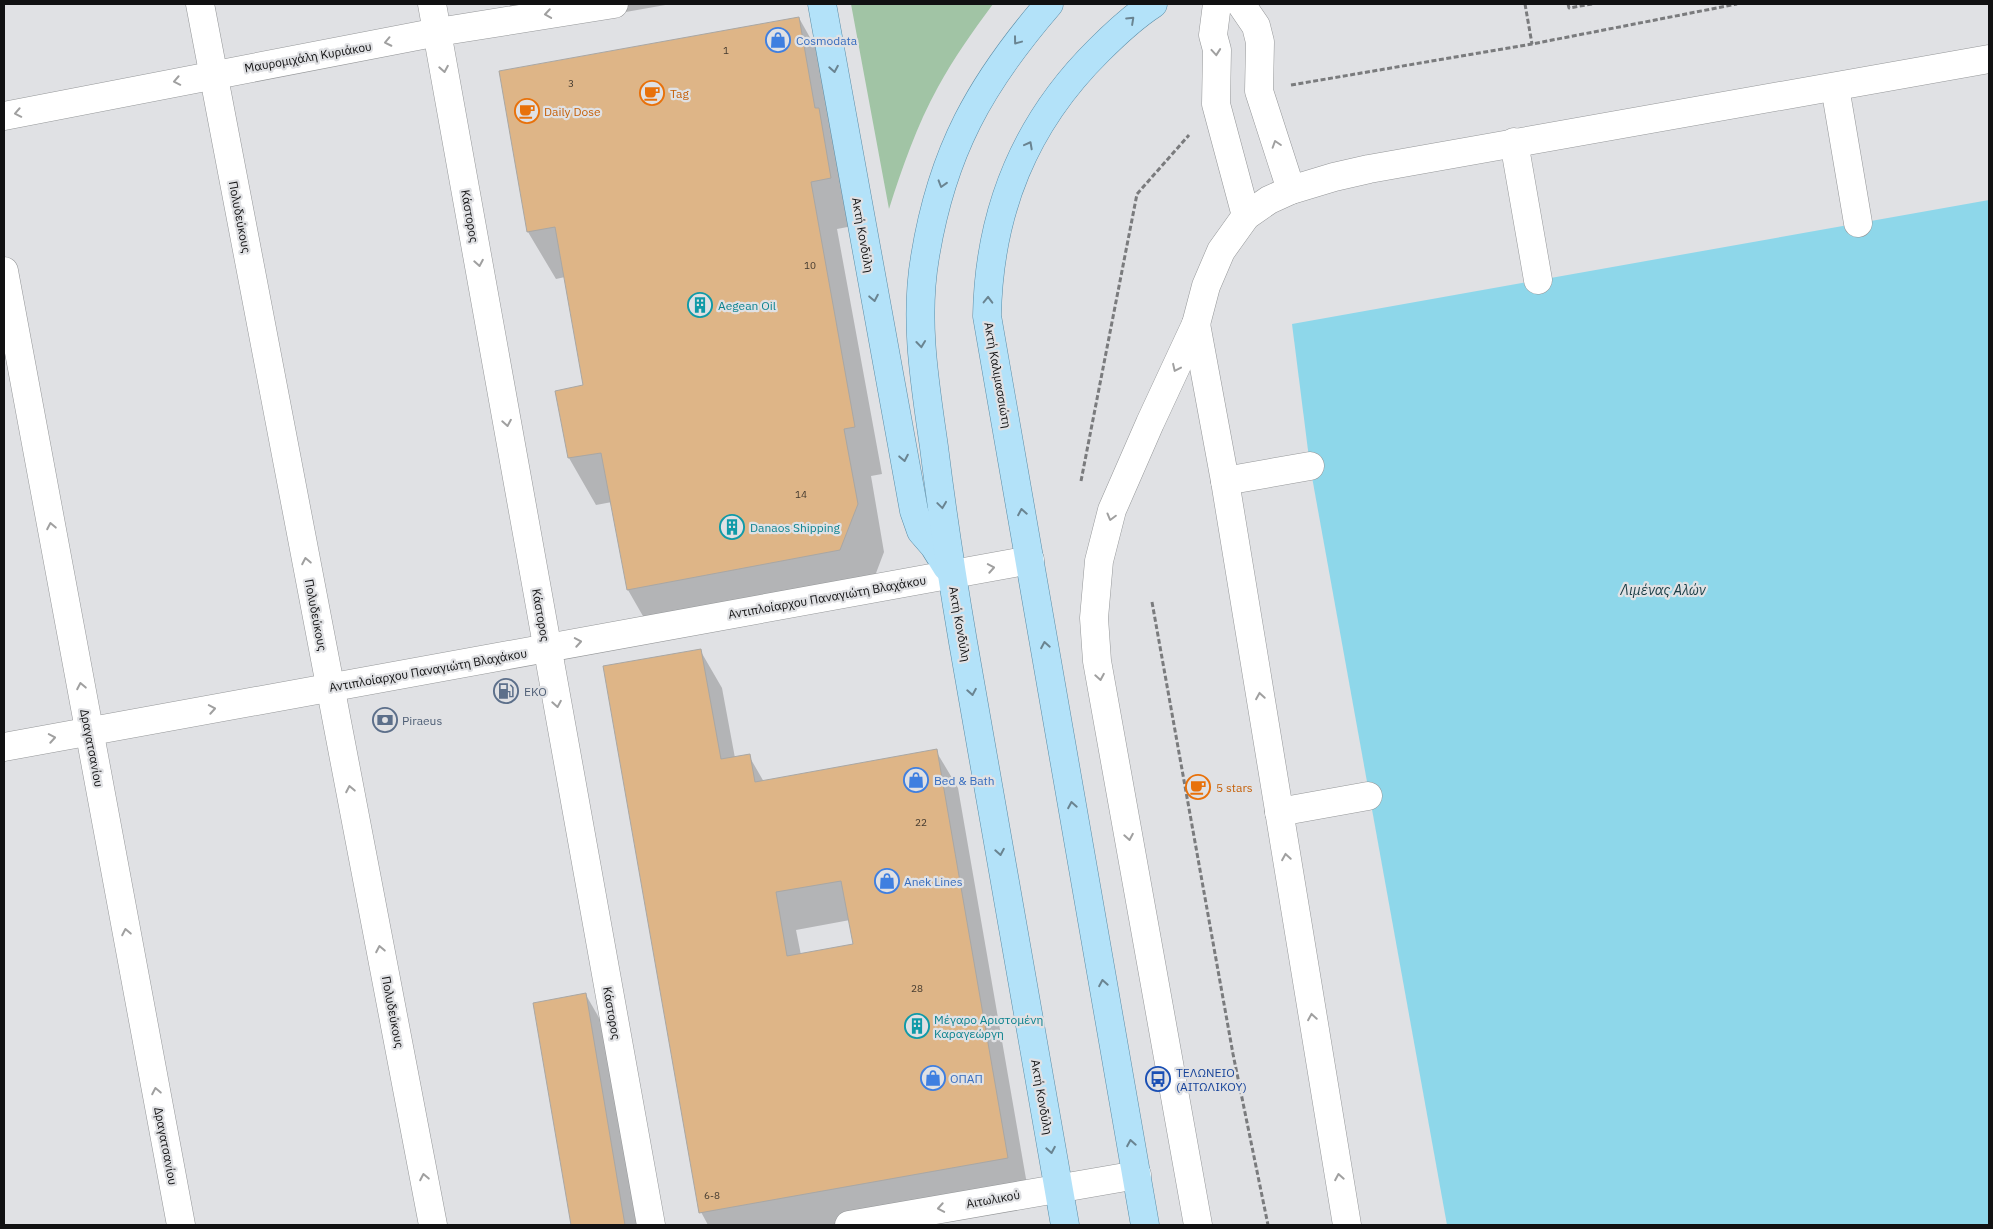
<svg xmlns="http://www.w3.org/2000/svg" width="1993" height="1229" viewBox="0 0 1993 1229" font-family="'IBM Plex Sans',sans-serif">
	<rect width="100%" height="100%" fill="#e0e1e4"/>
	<path fill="#a1c4a5" d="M851,4H993C973,31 954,58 938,87C917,125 902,168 889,209Z"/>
	<path fill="#8ed7ea" d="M1989,200V1225H1447L1310,466L1292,324Z"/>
	<g fill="#0003" fill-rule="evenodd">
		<path d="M509,4H671L524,30Z"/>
		<path d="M799,18L826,66L858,225L837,229L882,474L871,476L884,552L867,597L655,637L628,590L612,502L596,505L569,458L556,392L584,386L565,277L556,279L528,232Z"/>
		<path d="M700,650L722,688L735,758L749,756L764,782L936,751L958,788L1029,1196L862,1225H708L701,1212ZM850,920L855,945L801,955L796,930Z"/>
		<path d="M586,995L606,1030L639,1225H572L534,1004Z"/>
	</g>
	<g fill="#deb587" stroke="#a9a7a4" fill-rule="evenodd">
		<path d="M799,17L815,108H819L831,178L811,182L855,427L844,429L858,504L840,550L627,590L601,453L568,458L555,391L583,385L555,227L527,232L499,71Z"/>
		<path d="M701,649L721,759L750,754L755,782L937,749L1008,1158L699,1213L603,666ZM841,881L853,944L787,956L776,892Z"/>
		<path d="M586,993L625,1225H571L533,1003Z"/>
	</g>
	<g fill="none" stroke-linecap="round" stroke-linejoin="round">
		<defs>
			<g id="minor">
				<path d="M200,4L433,1225"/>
				<path d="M432,4L651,1225"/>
				<path d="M1217,4L1213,35L1217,50L1216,104L1246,216"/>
				<path d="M1241,4L1256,26L1260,42L1259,91L1291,190"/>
				<path d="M1835,87L1858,223"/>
				<path d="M4,116L438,32L614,4"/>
				<path d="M1514,142L1538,280"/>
				<path d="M4,271L181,1225"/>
				<path d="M1196,324L1225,481L1347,1225"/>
				<path d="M1225,481L1310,466"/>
				<path d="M4,747L1030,560"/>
				<path d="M1279,812L1368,796"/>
				<path d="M849,1225L1137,1175"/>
				<path d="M1198,1225L1097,661L1094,618L1099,561L1112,510L1150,423L1196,324L1206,286L1221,251L1246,216L1269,200L1291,190L1334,177L1369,169L1989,59"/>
			</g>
			<g id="major">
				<path d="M822,4L914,511L921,531L934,546L947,567"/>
				<path d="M1049,4C980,84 942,152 925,257C914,321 925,384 934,447C942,512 952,577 963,642C997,836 1031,1031 1065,1225"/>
				<path d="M1145,1225L987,316C989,212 1024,124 1099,50C1116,33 1133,17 1153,4"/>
			</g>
		</defs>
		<use href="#minor" stroke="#959799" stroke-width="29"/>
		<use href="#major" stroke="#5a8ca6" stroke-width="29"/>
		<g stroke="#7a7b7d" stroke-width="3" stroke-dasharray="5 2.5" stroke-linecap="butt">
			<path d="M1525,4L1532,44"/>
			<path d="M1568,4L1569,8L1592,4"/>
			<path d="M1291,85L1532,44L1737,4"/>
			<path d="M1081,481L1137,194L1189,135"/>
			<path d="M1152,602L1233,1054L1268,1225"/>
		</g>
		<use href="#minor" stroke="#fff" stroke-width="28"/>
		<use href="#major" stroke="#b3e2f9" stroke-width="28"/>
	</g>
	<defs><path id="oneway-chevron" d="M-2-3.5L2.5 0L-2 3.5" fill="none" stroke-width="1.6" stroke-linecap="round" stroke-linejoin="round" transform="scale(1.25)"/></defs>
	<g stroke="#a0a0a0">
		<use href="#oneway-chevron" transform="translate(548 14) rotate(171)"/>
		<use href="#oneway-chevron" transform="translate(388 42) rotate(168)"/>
		<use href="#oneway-chevron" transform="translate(1216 52) rotate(85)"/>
		<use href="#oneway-chevron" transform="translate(444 69) rotate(80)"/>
		<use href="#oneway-chevron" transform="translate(177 81) rotate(169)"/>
		<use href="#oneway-chevron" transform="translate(18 113) rotate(169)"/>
		<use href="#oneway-chevron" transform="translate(1276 144) rotate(-108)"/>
		<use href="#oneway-chevron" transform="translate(479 263) rotate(80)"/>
		<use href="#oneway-chevron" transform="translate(1176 368) rotate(115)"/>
		<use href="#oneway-chevron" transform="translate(507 423) rotate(80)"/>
		<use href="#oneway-chevron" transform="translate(1111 517) rotate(105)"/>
		<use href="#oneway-chevron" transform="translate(51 526) rotate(-101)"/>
		<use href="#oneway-chevron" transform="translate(306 561) rotate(-101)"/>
		<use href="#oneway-chevron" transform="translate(991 568) rotate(-10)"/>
		<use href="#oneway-chevron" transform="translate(578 642) rotate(-10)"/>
		<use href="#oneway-chevron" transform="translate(1100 677) rotate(80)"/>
		<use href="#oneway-chevron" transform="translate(81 686) rotate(-101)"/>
		<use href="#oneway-chevron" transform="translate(1260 696) rotate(-99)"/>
		<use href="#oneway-chevron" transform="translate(557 704) rotate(80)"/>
		<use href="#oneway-chevron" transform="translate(212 709) rotate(-10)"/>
		<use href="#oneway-chevron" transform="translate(52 738) rotate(-10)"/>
		<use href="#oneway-chevron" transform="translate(350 789) rotate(-101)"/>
		<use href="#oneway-chevron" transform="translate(1129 837) rotate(80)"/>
		<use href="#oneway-chevron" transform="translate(1286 857) rotate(-99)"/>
		<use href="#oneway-chevron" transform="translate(126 932) rotate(-101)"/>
		<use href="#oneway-chevron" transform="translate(380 949) rotate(-101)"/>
		<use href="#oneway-chevron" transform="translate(1312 1017) rotate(-99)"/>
		<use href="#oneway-chevron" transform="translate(156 1091) rotate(-101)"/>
		<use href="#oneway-chevron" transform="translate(424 1177) rotate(-101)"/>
		<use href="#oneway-chevron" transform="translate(1339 1177) rotate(-100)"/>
		<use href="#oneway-chevron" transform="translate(941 1208) rotate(170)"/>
	</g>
	<g stroke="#6a8491">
		<use href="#oneway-chevron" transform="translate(1131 20) rotate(-43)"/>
		<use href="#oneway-chevron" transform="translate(1017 41) rotate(127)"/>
		<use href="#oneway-chevron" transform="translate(834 69) rotate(80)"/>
		<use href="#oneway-chevron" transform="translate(1029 145) rotate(-62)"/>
		<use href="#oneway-chevron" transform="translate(942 184) rotate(107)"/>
		<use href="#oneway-chevron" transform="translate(874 298) rotate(79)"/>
		<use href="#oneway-chevron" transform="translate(988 300) rotate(-89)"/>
		<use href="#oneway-chevron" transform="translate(921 344) rotate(84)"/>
		<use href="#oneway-chevron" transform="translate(904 458) rotate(79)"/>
		<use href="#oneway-chevron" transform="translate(942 505) rotate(82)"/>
		<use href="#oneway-chevron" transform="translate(1022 512) rotate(-100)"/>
		<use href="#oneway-chevron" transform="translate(1045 645) rotate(-100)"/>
		<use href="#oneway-chevron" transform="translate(972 692) rotate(80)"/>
		<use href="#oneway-chevron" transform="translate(1072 805) rotate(-100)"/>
		<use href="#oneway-chevron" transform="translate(1000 852) rotate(80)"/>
		<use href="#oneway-chevron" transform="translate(1103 983) rotate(-100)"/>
		<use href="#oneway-chevron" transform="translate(1131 1143) rotate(-100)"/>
		<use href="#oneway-chevron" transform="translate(1051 1150) rotate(80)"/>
	</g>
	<defs>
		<symbol id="shop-ring" viewBox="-11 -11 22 22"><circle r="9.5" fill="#e0e1e4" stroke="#3f7fe0" stroke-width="1.5"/><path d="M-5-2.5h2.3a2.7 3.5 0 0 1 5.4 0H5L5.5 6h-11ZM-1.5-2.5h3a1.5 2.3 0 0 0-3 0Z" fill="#3f7fe0"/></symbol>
		<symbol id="cafe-ring" viewBox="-11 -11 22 22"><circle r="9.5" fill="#e0e1e4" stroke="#e8710a" stroke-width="1.5"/><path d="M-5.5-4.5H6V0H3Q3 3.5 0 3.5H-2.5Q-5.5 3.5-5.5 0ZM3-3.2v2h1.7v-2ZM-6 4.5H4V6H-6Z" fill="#e8710a"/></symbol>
		<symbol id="building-ring" viewBox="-11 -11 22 22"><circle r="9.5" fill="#e0e1e4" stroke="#0f9aa8" stroke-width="1.5"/><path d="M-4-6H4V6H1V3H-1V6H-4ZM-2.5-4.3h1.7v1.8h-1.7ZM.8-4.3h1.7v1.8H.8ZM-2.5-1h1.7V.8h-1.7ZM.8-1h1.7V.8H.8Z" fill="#0f9aa8"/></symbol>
		<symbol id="fuel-ring" viewBox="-11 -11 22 22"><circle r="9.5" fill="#e0e1e4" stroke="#5c6f8a" stroke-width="1.5"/><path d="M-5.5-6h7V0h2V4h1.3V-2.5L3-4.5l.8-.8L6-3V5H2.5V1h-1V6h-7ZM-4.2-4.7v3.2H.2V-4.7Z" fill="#5c6f8a"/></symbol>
		<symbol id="bank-ring" viewBox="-11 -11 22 22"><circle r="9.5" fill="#e0e1e4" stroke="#5c6f8a" stroke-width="1.5"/><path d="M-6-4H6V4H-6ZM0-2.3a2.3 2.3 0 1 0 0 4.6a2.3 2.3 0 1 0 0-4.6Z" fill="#5c6f8a"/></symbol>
		<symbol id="bus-ring" viewBox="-11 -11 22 22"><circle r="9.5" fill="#e0e1e4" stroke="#1a4fb4" stroke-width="1.5"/><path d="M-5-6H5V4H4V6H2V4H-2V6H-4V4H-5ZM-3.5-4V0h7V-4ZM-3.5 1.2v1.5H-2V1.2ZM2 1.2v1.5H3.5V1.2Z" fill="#1a4fb4"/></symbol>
	</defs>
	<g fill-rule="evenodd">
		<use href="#shop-ring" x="764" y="26" width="28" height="28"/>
		<use href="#cafe-ring" x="638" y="79" width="28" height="28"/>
		<use href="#cafe-ring" x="513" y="97" width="28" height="28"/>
		<use href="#building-ring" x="686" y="291" width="28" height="28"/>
		<use href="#building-ring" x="718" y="513" width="28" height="28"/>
		<use href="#fuel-ring" x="492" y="677" width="28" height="28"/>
		<use href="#bank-ring" x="371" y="706" width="28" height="28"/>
		<use href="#shop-ring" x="902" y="766" width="28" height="28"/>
		<use href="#cafe-ring" x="1184" y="773" width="28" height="28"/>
		<use href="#shop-ring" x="873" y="867" width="28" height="28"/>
		<use href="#building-ring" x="903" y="1012" width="28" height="28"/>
		<use href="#shop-ring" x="919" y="1064" width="28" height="28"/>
		<use href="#bus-ring" x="1144" y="1065" width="28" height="28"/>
	</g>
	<g text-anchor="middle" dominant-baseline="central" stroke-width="4.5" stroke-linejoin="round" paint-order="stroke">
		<g font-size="10" fill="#443a2f">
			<text x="726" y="50">1</text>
			<text x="571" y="83">3</text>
			<text x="810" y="265">10</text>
			<text x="801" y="494">14</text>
			<text x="921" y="822">22</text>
			<text x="917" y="988">28</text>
			<text x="712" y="1195">6-8</text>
		</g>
		<g font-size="12" fill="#366cbe" stroke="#e0e1e4" text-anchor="start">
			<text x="796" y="40">Cosmodata</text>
			<text x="934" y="780">Bed &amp; Bath</text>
			<text x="904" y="881">Anek Lines</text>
			<text x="950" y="1078">ΟΠΑΠ</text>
		</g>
		<g font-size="12" fill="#111112" stroke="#e0e1e4">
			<text transform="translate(308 57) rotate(-10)">Μαυρομιχάλη Κυριάκου</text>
			<text transform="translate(470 216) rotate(80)">Κάστορος</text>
			<text transform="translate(240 217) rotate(79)">Πολυδεύκους</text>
			<text transform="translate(863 235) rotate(80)">Ακτή Κονδύλη</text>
			<text transform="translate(998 375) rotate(80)">Ακτή Καλιμασσιώτη</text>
			<text transform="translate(827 597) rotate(-10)">Αντιπλοίαρχου Παναγιώτη Βλαχάκου</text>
			<text transform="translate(316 615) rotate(79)">Πολυδεύκους</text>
			<text transform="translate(541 615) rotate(80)">Κάστορος</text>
			<text transform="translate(960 624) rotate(80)">Ακτή Κονδύλη</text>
			<text transform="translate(428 670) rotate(-10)">Αντιπλοίαρχου Παναγιώτη Βλαχάκου</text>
			<text transform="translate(92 748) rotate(79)">Δραγατσανίου</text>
			<text transform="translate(393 1012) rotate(79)">Πολυδεύκους</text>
			<text transform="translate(612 1013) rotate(80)">Κάστορος</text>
			<text transform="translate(1042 1097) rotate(80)">Ακτή Κονδύλη</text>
			<text transform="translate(166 1146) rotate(79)">Δραγατσανίου</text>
			<text transform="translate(993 1199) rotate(-10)">Αιτωλικού</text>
		</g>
		<g font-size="12" fill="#c56008" stroke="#e0e1e4" text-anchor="start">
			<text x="670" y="93">Tag</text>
			<text x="544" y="111">Daily Dose</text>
			<text x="1216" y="787">5 stars</text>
		</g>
		<g font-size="12" fill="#0d838f" stroke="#e0e1e4" text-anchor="start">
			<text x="718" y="305">Aegean Oil</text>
			<text x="750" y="527">Danaos Shipping</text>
			<text x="934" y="1019">Μέγαρο Αριστομένη<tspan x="934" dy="14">Καραγεώργη</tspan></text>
		</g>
		<g font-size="12" fill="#4e5e75" stroke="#e0e1e4" text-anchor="start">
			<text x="524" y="691">EKO</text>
			<text x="402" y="720">Piraeus</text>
		</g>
		<g font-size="12" fill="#164399" stroke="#e0e1e4" text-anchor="start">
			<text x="1176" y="1072">ΤΕΛΩΝΕΙΟ<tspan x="1176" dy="14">(ΑΙΤΩΛΙΚΟΥ)</tspan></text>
		</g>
		<g font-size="14" font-style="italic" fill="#193c44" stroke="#e0e1e4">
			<text x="1663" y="590">Λιμένας Αλών</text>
		</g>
	</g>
	<rect width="1993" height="1229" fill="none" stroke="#111112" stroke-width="10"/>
</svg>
